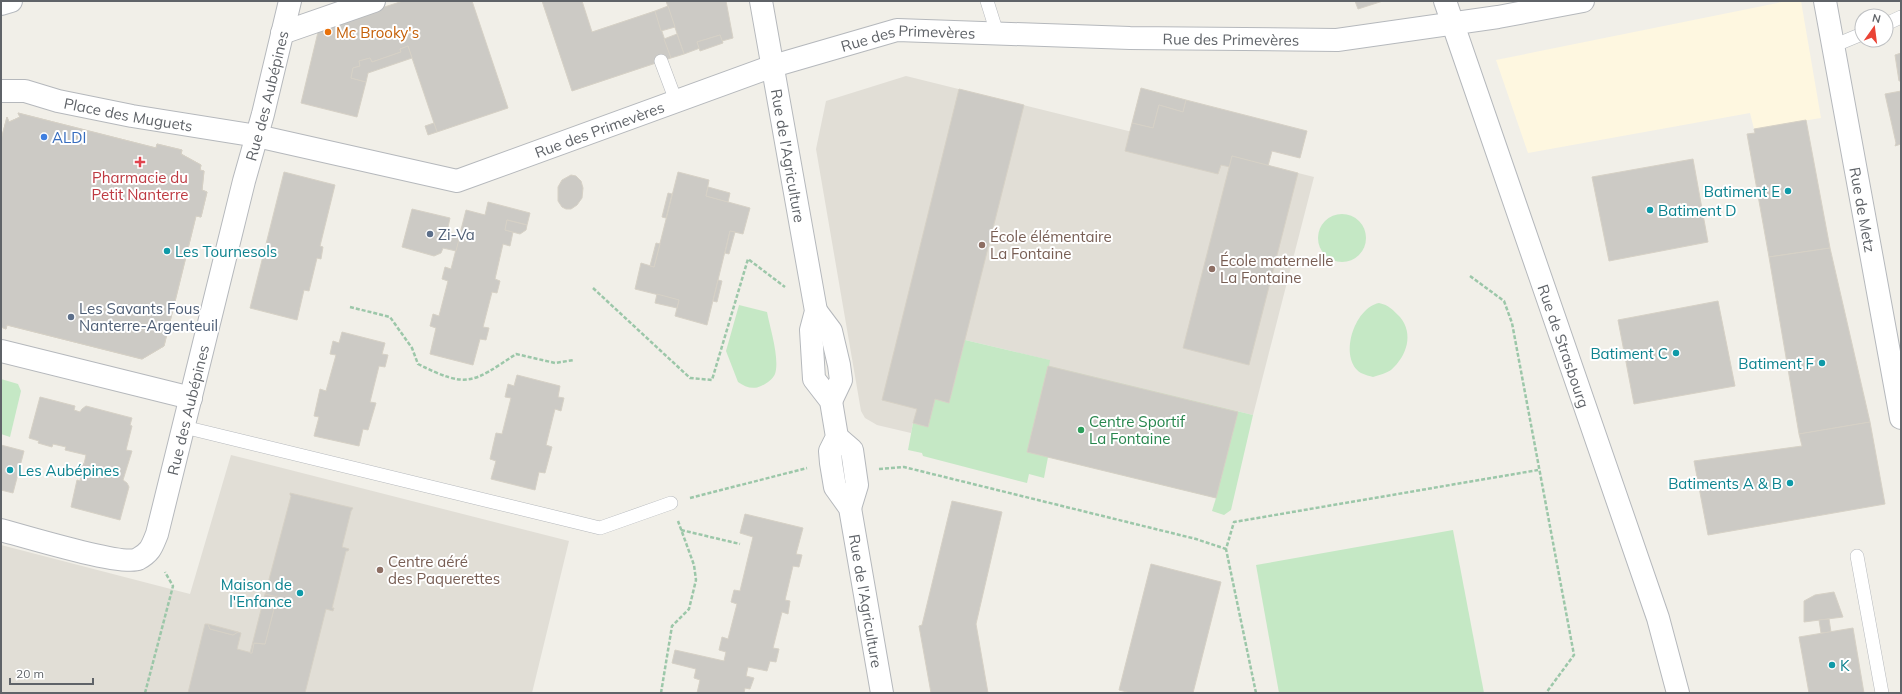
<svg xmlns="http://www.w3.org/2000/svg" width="1902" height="694" viewBox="0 0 1902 694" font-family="Mulish,sans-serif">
	<rect width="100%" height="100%" fill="#f1efe8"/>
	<path fill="#fef7e0" d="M1787,1H1801L1821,118L1754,129L1750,113L1528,153L1496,60Z"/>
	<g fill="#e1ded6">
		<path d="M906,76L1314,177L1253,415L1048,366L1049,360L965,340L949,403L928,427L913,423L911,433L877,425L865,418L861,411L816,149L826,101Z"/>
		<path d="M231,455L569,541L532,693H1V545L190,594Z"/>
	</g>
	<g fill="#c5e8c5">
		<circle cx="1342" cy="238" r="24"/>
		<path d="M1379,303C1389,305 1393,310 1400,317C1414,334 1407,356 1391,370C1387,373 1379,375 1373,377C1370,376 1365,375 1361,373C1338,358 1354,308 1379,303Z"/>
		<path d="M739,305L767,312C770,328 780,359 775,374C773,379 766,384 761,386C753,390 745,387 738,382L726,351Z"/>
		<path d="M965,340L1050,360L1049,366L1253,415L1231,510L1224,515L1212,511L1216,498L1048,457L1044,478L1029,474L1027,483L923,456L922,453L908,450L913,423L928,427L935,399L949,403Z"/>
		<path d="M1,379L18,384L21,391L10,437L1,434Z"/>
		<path d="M1453,530L1484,693H1279L1256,565Z"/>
	</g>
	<g fill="#cccac5" stroke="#d6d1c6" fill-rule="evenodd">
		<path d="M403,1H472L508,108L437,132L408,46L400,49L401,52L372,62L370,58L359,61L360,66L353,68L351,78L366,82L357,117L301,103L319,28Z"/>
		<path d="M542,1H582L592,32L655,11L671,58L572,91Z"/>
		<path d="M666,1H726L733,38L722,41L720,35L697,42L700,48L684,54Z"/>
		<path d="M1355,1H1383L1358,9Z"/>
		<path d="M668,6L675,27L661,31L655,11Z"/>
		<path d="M677,34L684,54L671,58L664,39Z"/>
		<path d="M720,35L723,43L700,51L697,42Z"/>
		<path d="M408,46L412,58L368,73L366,82L351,78L353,68L360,66L359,61L370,58L372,62L401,52L400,49Z"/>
		<path d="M1901,53V81H1899L1895,55Z"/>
		<path d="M1141,88L1186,100L1183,112L1159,105L1153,128L1132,123Z"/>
		<path d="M959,89L1024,105L949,403L935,399L928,427L913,423L917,409L882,400Z"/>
		<path d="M1901,91V144L1895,146L1896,143L1885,94Z"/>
		<path d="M1186,100L1307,131L1300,158L1272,151L1268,166L1232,156L1230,167L1221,165L1218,174L1125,151L1132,123L1153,128L1159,105L1183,112Z"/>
		<path d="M18,113L156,148L157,144L182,150L181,154L201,165L200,170L204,171L202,190L207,192L201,217L196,216L164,346L142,359L7,325L6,329L1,327V140L7,117L9,122L20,117ZM45,167L160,195L131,312L16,284Z"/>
		<path d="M18,113L156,148L157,144L182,150L181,154L201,165L200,170L204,171L202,190L207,192L201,217L196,216L164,346L142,359L7,325L6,329L1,327V140L7,117L9,122L20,117Z"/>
		<path d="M1806,120L1830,248L1769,257L1747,134L1755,133L1754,129Z"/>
		<path d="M434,123L437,132L428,135L425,126Z"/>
		<path d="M1232,156L1298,173L1249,365L1183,348Z"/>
		<path d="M1693,159L1708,242L1609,261L1592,177Z"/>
		<path d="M284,172L335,185L320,246L323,247L321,259L317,258L309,291L304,290L297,320L250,308Z"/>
		<path d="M678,172L709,180L706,196L750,208L743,234L730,231L707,325L675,316L679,300L635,289L641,263L654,267Z"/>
		<path d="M571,175L576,176L581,181L583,188L582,198L577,205L571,209H566L562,207L558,201V187L562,180Z"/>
		<path d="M708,187L730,193L728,202L706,196Z"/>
		<path d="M668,193L672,194L666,218L662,217Z"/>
		<path d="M488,202L530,213L527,225L507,220L505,230L513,232L510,246L503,244L495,279L500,281L497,293L492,292L483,327L489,328L486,340L480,339L473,365L430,354L436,328L430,326L433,314L439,316L448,281L442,279L445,267L451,269L466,210L485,215Z"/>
		<path d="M412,209L450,218L447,232L460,235L456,251L443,248L441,253L434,256L402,247Z"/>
		<path d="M507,220L527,225L526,230L520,234L505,230Z"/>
		<path d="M730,231L735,232L729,254L725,253Z"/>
		<path d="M656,243L660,244L654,267L650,266Z"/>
		<path d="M1830,248L1870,422L1799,434L1769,257Z"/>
		<path d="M718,280L722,281L717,302L713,301Z"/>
		<path d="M657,294L679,300L677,308L655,303Z"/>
		<path d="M1718,301L1735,386L1634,404L1618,320Z"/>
		<path d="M342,332L385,343L382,354L388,355L385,367L379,366L370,402L376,403L368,430L363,429L359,446L314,436L319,417L314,416L320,389L326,391L336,355L330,354L333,341L339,343Z"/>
		<path d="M1048,366L1238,412L1216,498L1027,452Z"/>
		<path d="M517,375L560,386L558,397L564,398L561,411L555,409L546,445L552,447L545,473L539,472L535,490L491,479L496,461L490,459L496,433L502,434L511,398L505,397L508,384L514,386Z"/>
		<path d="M40,397L75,406L74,410L80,412L82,409L86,406L132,418L130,425L132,426L126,450L132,451L123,480L127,483L129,487L120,520L71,507L77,480L80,481L81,475H79L82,463L84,464L86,455L65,450L66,447L53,444L52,447L38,443L39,441L29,438Z"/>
		<path d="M1870,422L1885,504L1708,535L1694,461L1802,446L1799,434Z"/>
		<path d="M1,445L24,451L13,493L1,490Z"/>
		<path d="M290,493L353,508L351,511L342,547L349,549L348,551H346L332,608H334L333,611L326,609L305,693H188L205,624H208L210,629L233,635L238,632L241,633L237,649L252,653L254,643L265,644L277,597L265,594L269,588L267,587L291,496L290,495Z"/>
		<path d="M952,501L1002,512L976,624L988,693H931L919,626L922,625Z"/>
		<path d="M745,514L803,528L796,554L802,555L799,567L793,566L785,600L790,601L788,614L782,612L773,648L779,649L776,662L770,661L767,671L748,667L746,676L754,678L750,689L745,688L744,693H697L700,680L694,678L696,669L672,663L675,650L724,661L726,652L719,650L722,637L728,639L737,604L731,602L734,590L740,591L753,537L740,533Z"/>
		<path d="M1151,564L1221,582L1193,693H1131L1119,690Z"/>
		<path d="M1834,592L1843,617L1804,622V601L1815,595Z"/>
		<path d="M265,594L277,597L265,644L254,643L252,653H250Z"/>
		<path d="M1829,619L1831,632L1821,633L1819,620Z"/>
		<path d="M208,624L238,632L233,635L210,629Z"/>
		<path d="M1853,628L1864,693H1809L1799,637Z"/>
	</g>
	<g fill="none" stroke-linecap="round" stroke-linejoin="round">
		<defs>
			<g id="lane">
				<path d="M987,1L997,33"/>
				<path d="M1886,24L1901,17"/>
				<path d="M1833,46L1862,34"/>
				<path d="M661,61L676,101"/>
				<path d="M184,427L600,528L671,503"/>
				<path d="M1857,556L1882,693"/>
			</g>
			<g id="street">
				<path id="s1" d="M761,1L816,311L811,330L814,379L831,401L837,437L830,451L831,463L835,487L850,508L882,693"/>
				<path id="s2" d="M1445,1L1658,618L1678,693"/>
				<path id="s3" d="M1825,1L1901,418"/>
				<path d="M282,33L374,1"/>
				<path id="s4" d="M1,91H25L58,101L132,116L257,136L457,181L773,66L897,30L1130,38L1337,40L1498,17L1583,1"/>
				<path d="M816,311L831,331L839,365L841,380L831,401"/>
				<path d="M1,351L191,398"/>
				<path d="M837,437L852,450L857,485L850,508"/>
				<path id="s5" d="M1,530C23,536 122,566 138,559C151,552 152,546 157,534L244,181L263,114L290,1"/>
			</g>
			<path id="secondary" d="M1,4L11,1"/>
		</defs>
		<use href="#lane" stroke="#b5b8bc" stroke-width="14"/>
		<use href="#street" stroke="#b5b8bc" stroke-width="24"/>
		<use href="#secondary" stroke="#b6babf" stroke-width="24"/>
		<g stroke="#9cc7a9" stroke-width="2.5" stroke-dasharray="4 2" stroke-linecap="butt">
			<path d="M1470,276L1504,301L1512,323L1574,655L1546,693"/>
			<path d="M593,288L690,378L712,380L748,259L785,287"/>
			<path d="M350,307L390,317L412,348L418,364C468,389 472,383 516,354L555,363L574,360"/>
			<path d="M879,469L904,467L1196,539L1226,549"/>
			<path d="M690,498L807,468"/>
			<path d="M681,530L740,544"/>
			<path d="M145,693L173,586L165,572"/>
			<path d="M661,693L672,626L689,609L696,580L694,565L678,521"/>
			<path d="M1256,693L1226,549L1234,522L1538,470"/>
		</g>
		<use href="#lane" stroke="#fff" stroke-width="13"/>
		<use href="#street" stroke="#fff" stroke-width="22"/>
		<use href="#secondary" stroke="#fff" stroke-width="22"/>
	</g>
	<circle fill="#e8710a" stroke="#fff" stroke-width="1.5" cx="328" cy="32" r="4"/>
	<circle fill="#3f7fe0" stroke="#fff" stroke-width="1.5" cx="44" cy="137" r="4"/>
	<path fill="#e0444e" stroke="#fff" stroke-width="1.5" d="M138 156h4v4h4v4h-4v4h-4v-4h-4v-4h4z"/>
	<g fill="#0f9aa8" stroke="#fff" stroke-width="1.5">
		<circle cx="1788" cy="191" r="4"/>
		<circle cx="1650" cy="210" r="4"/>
		<circle cx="167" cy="251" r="4"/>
		<circle cx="1676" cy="353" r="4"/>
		<circle cx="1822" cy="363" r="4"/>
		<circle cx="10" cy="470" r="4"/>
		<circle cx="1790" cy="483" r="4"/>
		<circle cx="300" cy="593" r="4"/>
		<circle cx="1832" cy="665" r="4"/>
	</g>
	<g fill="#5c6f8a" stroke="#fff" stroke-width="1.5">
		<circle cx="430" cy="234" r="4"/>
		<circle cx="71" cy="317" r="4"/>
	</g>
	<g fill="#8d6e63" stroke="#fff" stroke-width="1.5">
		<circle cx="982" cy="245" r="4"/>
		<circle cx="1212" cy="269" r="4"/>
		<circle cx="380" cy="570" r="4"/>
	</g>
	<circle fill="#2e9e5b" stroke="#fff" stroke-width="1.5" cx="1081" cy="430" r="4"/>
	<g text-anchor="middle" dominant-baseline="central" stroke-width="4" stroke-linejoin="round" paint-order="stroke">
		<g font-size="15" fill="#c56008" stroke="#fff" text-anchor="start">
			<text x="336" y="32">Mc Brooky's</text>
		</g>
		<g font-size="15" fill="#5f6368" stroke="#fff">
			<text stroke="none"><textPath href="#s4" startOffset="1265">Rue des Primevères</textPath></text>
			<text stroke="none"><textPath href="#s4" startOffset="941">Rue des Primevères</textPath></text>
			<text stroke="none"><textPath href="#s5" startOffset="625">Rue des Aubépines</textPath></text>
			<text stroke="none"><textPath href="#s4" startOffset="130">Place des Muguets</textPath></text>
			<text stroke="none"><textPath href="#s4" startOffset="617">Rue des Primevères</textPath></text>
			<text stroke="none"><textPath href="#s1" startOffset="157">Rue de l'Agriculture</textPath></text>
			<text stroke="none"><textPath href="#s3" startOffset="212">Rue de Metz</textPath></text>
			<text stroke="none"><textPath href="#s2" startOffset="365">Rue de Strasbourg</textPath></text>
			<text stroke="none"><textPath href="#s5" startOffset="301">Rue des Aubépines</textPath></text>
			<text stroke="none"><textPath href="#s1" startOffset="620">Rue de l'Agriculture</textPath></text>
		</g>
		<g font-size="15" fill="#366cbe" stroke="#fff" text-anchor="start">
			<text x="52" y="137">ALDI</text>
		</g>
		<g font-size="15" fill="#be3a42" stroke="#fff">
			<text x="140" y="177">Pharmacie du<tspan x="140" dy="17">Petit Nanterre</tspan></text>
		</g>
		<g font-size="15" fill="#0d838f" stroke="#fff" text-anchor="end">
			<text x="1780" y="191">Batiment E</text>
			<text x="1658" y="210" text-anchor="start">Batiment D</text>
			<text x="175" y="251" text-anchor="start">Les Tournesols</text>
			<text x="1668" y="353">Batiment C</text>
			<text x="1814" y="363">Batiment F</text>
			<text x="18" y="470" text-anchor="start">Les Aubépines</text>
			<text x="1782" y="483">Batiments A &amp; B</text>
			<text x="292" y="584">Maison de<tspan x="292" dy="17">l'Enfance</tspan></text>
			<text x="1840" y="665" text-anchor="start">K</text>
		</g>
		<g font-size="15" fill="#4e5e75" stroke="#fff" text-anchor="start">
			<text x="438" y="234">Zi-Va</text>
			<text x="79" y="308">Les Savants Fous<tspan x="79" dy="17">Nanterre-Argenteuil</tspan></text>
		</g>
		<g font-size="15" fill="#785e54" stroke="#fff" text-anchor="start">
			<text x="990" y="236">École élémentaire<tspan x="990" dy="17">La Fontaine</tspan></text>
			<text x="1220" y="260">École maternelle<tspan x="1220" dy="17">La Fontaine</tspan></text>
			<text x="388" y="561">Centre aéré<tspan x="388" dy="17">des Paquerettes</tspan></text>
		</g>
		<g font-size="15" fill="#27864d" stroke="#fff" text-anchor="start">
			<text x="1089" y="421">Centre Sportif<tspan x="1089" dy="17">La Fontaine</tspan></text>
		</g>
	</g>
	<rect width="1902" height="694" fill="none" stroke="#5f6368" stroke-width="4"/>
	<g transform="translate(1874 28) rotate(14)"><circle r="19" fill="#ffffff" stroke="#bfc1c3"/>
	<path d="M0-3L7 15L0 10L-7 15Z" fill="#ea4335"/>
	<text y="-6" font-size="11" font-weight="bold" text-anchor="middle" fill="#5f6368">N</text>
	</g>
	<path d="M10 678v6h83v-6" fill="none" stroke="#5f6368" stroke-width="2"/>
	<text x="16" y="678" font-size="12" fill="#5f6368" stroke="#ffffff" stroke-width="3" paint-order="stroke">20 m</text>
</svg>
